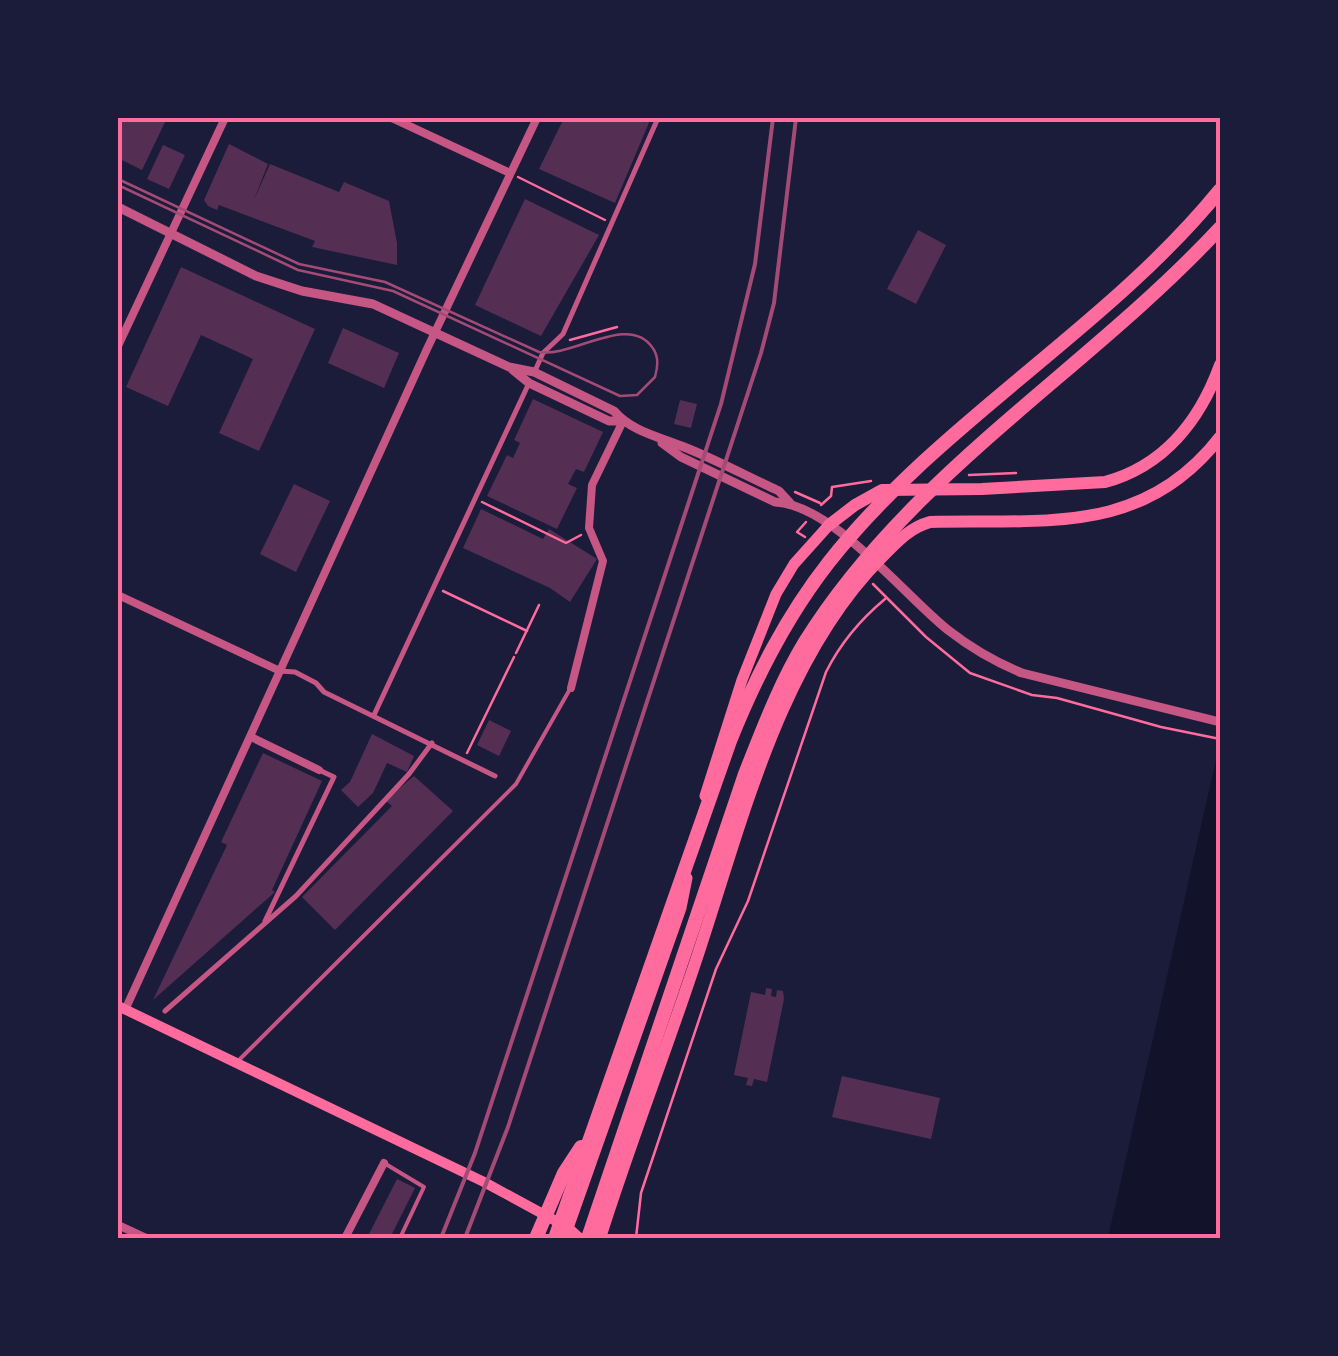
<svg xmlns="http://www.w3.org/2000/svg" width="1338" height="1356" viewBox="0 0 1338 1356" font-family="Montserrat,sans-serif">
	<rect width="100%" height="100%" fill="#1b1b3a"/>
	<path fill="#12122b" d="M1220,742V1238H1108Z"/>
	<g fill="#542f53">
		<path d="M118,118H167L142,170L118,158Z"/>
		<path d="M564,118H651L615,203L539,169Z"/>
		<path d="M229,144L268,164L253,202L270,164L339,192L344,182L389,201L397,243V265L312,247L315,241L219,205L217,210L208,206L204,200Z"/>
		<path d="M163,145L185,155L169,189L147,179Z"/>
		<path d="M525,199L599,235L541,336L475,305Z"/>
		<path d="M918,230L946,245L916,304L887,289Z"/>
		<path d="M181,267L315,329L259,451L219,433L253,359L201,335L168,406L126,387Z"/>
		<path d="M343,328L399,353L384,388L328,363Z"/>
		<path d="M533,399L603,432L584,472L576,469L568,484L577,488L557,529L487,496L507,455L513,458L520,443L514,440Z"/>
		<path d="M680,400L697,404L691,428L674,424Z"/>
		<path d="M294,484L330,501L296,572L260,554Z"/>
		<path d="M481,509L543,539L549,529L597,559L570,602L550,588L463,548Z"/>
		<path d="M489,720L511,731L499,756L477,745Z"/>
		<path d="M372,734L414,756L407,772L387,763L373,793L358,807L341,790L350,782Z"/>
		<path d="M263,753L322,781L272,890L275,892L153,1000L227,845L221,842Z"/>
		<path d="M414,776L453,811L335,930L302,897L392,806L385,800Z"/>
		<path d="M766,988L772,989L771,996L776,997L777,990L783,991L784,999L767,1082L754,1079L752,1086L746,1085L748,1078L734,1075L751,992L765,995Z"/>
		<path d="M842,1076L940,1098L931,1139L832,1117Z"/>
		<path d="M397,1179L415,1188L390,1238H367Z"/>
	</g>
	<g fill="none" stroke-linecap="round" stroke-linejoin="round">
		<g stroke="#ff6b9d" stroke-width="2.5">
			<path d="M518,177L605,220"/>
			<path d="M570,340L617,327"/>
			<path d="M969,475L1016,473"/>
			<path d="M795,492L820,503"/>
			<path d="M482,502L566,543L581,535"/>
			<path d="M821,505L831,496L832,487L871,481"/>
			<path d="M805,537L797,532L806,522"/>
			<path d="M873,584L926,637L970,673L1032,695L1057,698L1161,727L1220,739"/>
			<path d="M443,591L527,631"/>
			<path d="M516,653L539,605"/>
			<path d="M467,753L514,657"/>
			<path d="M636,1238L641,1193L716,969L748,901L826,672C840,644 861,619 885,599"/>
		</g>
		<g stroke="#c65784" stroke-width="4">
			<path d="M239,1060L516,784L570,689"/>
			<path d="M384,1163L424,1187L400,1238"/>
		</g>
		<g stroke="#c65784" stroke-width="5">
			<path d="M534,373L543,353L563,334L658,118"/>
			<path d="M280,671L295,672L316,683L324,692L495,776"/>
			<path d="M374,715L529,383"/>
			<path d="M265,921L334,777L319,770"/>
			<path d="M165,1011L296,896L409,774L432,743"/>
		</g>
		<g stroke="#c65784" stroke-width="8">
			<path d="M392,118L510,173"/>
			<path d="M118,346L225,118"/>
			<path d="M118,595L280,671"/>
			<path d="M571,688L603,561L589,528L592,485L623,421"/>
			<path d="M251,737L319,770"/>
			<path d="M125,1010L427,349L537,118"/>
			<path d="M118,1225L146,1238"/>
			<path d="M345,1238L384,1163"/>
		</g>
		<g stroke="#c65784" stroke-width="9">
			<path d="M118,207L256,276L302,291L373,304L509,367L534,372L614,411C632,432 660,437 684,447C717,460 748,477 779,491L790,503"/>
			<path d="M513,370L529,383L609,421H623"/>
			<path d="M662,443L681,457L775,502C833,505 903,594 948,630C971,648 995,662 1022,673L1220,722"/>
		</g>
		<path stroke="#ff6b9d" stroke-width="10" d="M118,1006L484,1182L565,1226"/>
		<g stroke="#ff6b9d" stroke-width="11">
			<path d="M705,796L742,680L776,594L794,564L829,525"/>
			<path d="M579,1238L568,1228L681,908L687,878"/>
		</g>
		<g stroke="#ff6b9d" stroke-width="12">
			<path d="M829,525L855,505L882,490L982,489L1105,482C1164,466 1200,420 1220,365"/>
			<path d="M564,1238L568,1228"/>
			<path d="M600,1238C627,1152 660,1067 689,981C738,841 774,665 882,557C897,542 909,528 930,522C1042,519 1143,537 1220,437"/>
		</g>
		<g stroke="#ff6b9d" stroke-width="14">
			<path d="M536,1238L564,1173L581,1147"/>
			<path d="M555,1238L730,741C756,676 786,617 829,562C941,420 1106,330 1220,190"/>
			<path d="M588,1238L745,774C763,729 780,683 805,642C910,473 1087,371 1220,228"/>
		</g>
		<path stroke="#a44b75" stroke-width="2.5" d="M118,179L299,264L385,282L539,352C572,358 628,313 652,347C659,356 658,366 655,377L637,395L620,396L393,291L298,270L118,185"/>
		<g stroke="#a44b75" stroke-width="4">
			<path d="M441,1238L475,1153L721,404L755,264L773,118"/>
			<path d="M465,1238L508,1127L761,353L774,303L796,118"/>
		</g>
	</g>
	<rect width="1338" height="1356" fill="none" stroke="#1b1b3a" stroke-width="240"/>
	<rect x="120" y="120" width="1098" height="1116" fill="none" stroke="#ff6b9d" stroke-width="4"/>
</svg>
